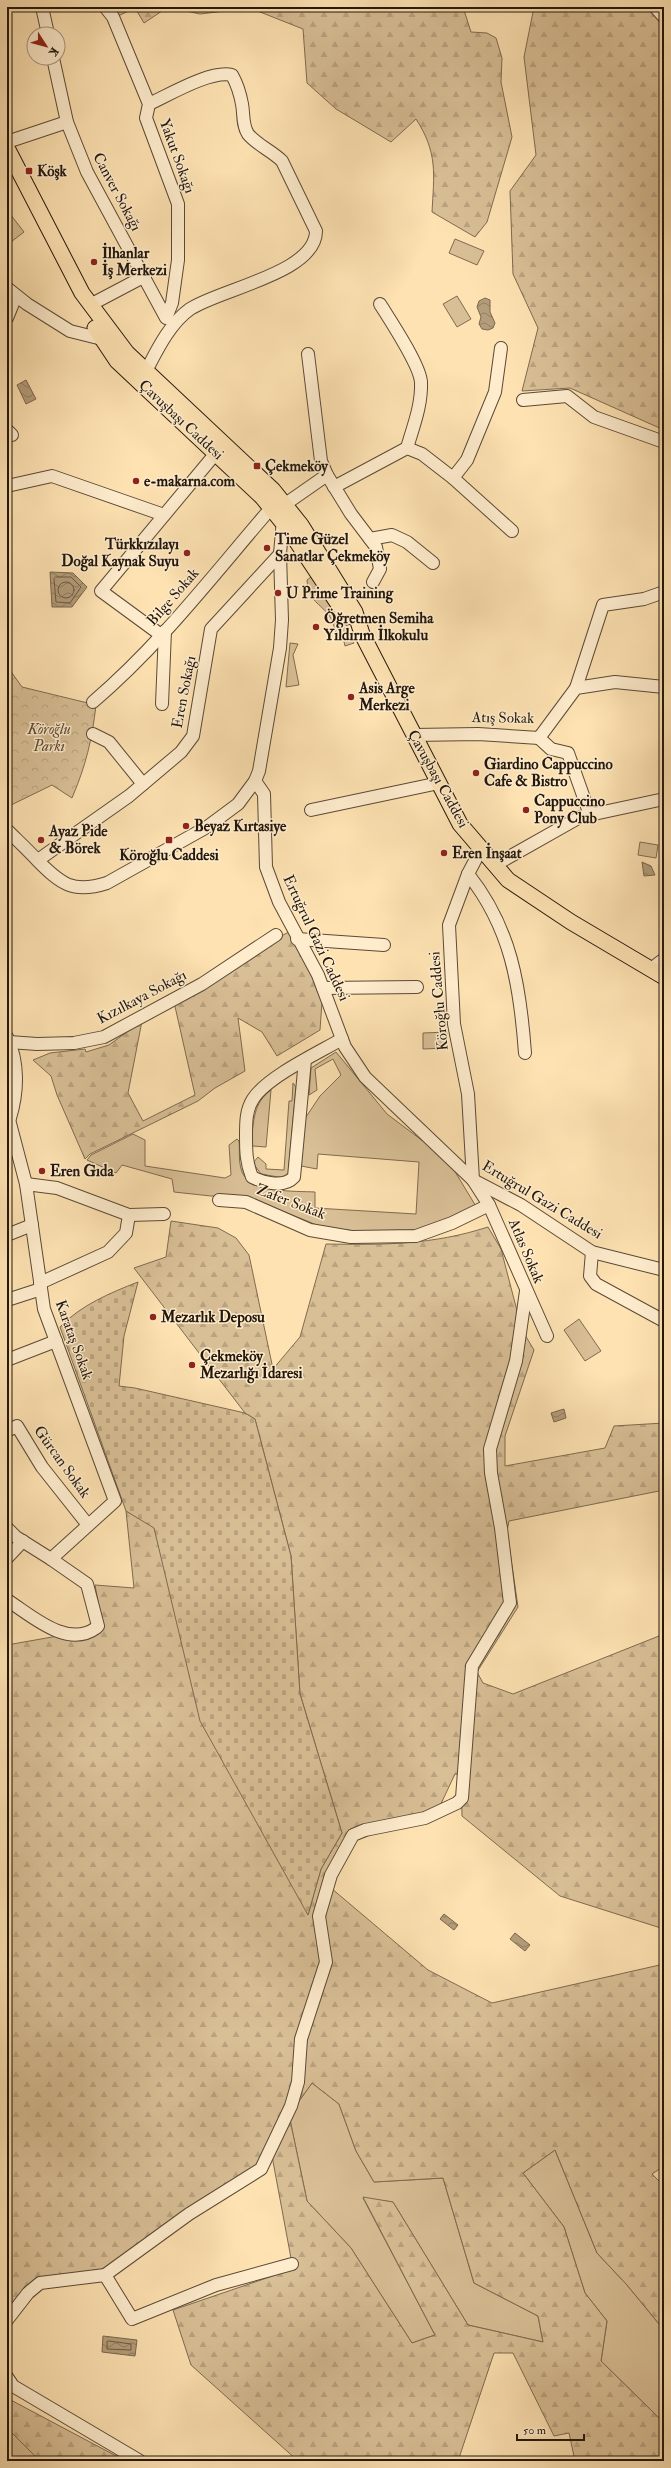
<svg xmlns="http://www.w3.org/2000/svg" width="671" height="2468" viewBox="0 0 671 2468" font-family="'IM FELL Double Pica',serif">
	<defs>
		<pattern id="forest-firs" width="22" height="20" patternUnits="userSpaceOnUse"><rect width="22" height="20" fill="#d9bf96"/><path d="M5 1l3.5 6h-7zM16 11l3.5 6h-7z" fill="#baa380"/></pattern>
		<pattern id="cemetery-stones" width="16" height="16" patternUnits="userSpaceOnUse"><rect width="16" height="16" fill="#d9bf96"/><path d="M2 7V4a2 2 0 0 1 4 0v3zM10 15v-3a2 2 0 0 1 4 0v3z" fill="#baa380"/></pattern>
		<pattern id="park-crowns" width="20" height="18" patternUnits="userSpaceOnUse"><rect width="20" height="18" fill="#d9bf96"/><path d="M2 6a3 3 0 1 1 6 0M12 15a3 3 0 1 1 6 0" fill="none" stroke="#baa380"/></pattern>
		<pattern id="water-waves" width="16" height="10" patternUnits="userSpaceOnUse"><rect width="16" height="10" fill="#b49d7a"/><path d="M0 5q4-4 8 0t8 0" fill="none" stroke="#927f62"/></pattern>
	</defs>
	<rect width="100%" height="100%" fill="#fee2b2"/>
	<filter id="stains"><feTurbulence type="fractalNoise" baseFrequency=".005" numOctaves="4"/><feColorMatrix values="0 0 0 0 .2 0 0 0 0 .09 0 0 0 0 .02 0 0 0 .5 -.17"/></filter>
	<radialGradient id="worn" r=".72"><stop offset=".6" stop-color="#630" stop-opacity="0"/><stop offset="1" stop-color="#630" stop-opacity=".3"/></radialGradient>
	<g fill="#d9bf96" stroke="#7e6b51">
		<path d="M7,210L24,232L7,245Z"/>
		<path d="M455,239L484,251L477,265L449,253Z"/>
		<path d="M457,296L471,319L457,327L443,304Z"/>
		<path d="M311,577L354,643L345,646L343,637L338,638C335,631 333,620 328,614C317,601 309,601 307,580Z"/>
		<path d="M290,643L298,644L293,655L299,685L286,687Z"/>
		<path d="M640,842L658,845L656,858L638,855Z"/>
		<path d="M447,1032V1048L423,1049V1033Z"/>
		<path d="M336,1052L387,1114L448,1160L477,1208L419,1230L357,1231L324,1228L248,1197L211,1196L174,1192L172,1179L122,1165L116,1173L87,1160L91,1155L133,1134L145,1140V1166L225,1178L231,1175L229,1145L237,1139L239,1141C240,1151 238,1161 242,1172C250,1193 296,1191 315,1192V1208L416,1214L419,1162L318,1154L317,1169L301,1166L304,1120L320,1096L341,1075L333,1059L315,1069L317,1090L309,1095L311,1068Z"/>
		<path d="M293,1083L296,1087L288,1175L284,1178L261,1174L253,1163L258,1157L266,1164V1169L284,1170L289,1101H292Z"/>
		<path d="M271,1090L266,1147L253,1146L251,1141C254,1121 253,1103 271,1090Z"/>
		<path d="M579,1319L601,1351L585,1361L564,1330Z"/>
		<path d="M312,2083L339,2104L356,2151L374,2182L443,2178L474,2283L538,2316L543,2342L468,2325L393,2202L363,2198L435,2335L412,2343L351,2248L307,2201L289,2115Z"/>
		<path d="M555,2150L597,2253L627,2285L664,2330V2433L659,2418L601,2361L607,2321L585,2293L564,2227L523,2173Z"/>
		<path d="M7,2428L40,2461H7Z"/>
	</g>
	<g fill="url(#forest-firs)" stroke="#7e6b51" fill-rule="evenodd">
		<path d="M115,7H463L471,32L487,33L496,38L502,58L501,82L512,137L487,222L475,237L432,212C434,174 438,153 416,119L391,142L336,109L307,83L303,29L250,8L200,14L168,7L144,23L135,8L118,16L113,9Z"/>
		<path d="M534,7H664V430L570,388L522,391L538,328L513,274L510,191L536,155L524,57Z"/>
		<path d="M293,930L323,988L320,1030L277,1056L262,1032L238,1018L245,1071L215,1088L198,1101L90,1154L85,1159L57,1095L51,1076L33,1060L50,1053L85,1049L86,1052L109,1045L142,1021L128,1093L143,1121L195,1095L174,1002L259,947Z"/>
		<path d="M171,1221L218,1228L236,1238L249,1255L273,1369L300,1337L326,1244C384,1245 432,1245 488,1227L501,1249L522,1330L534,1350L505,1436V1466L605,1448L614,1426L664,1423V1490L509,1521L507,1531L518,1607L477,1672L483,1683L513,1694L664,1634V1929L560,1896L462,1816L461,1775L455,1774L438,1810L357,1840L331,1888L428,1970L492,2003L664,1964V2166L652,2174L664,2186V2330L627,2285L597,2253L555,2150L523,2173L564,2227L585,2293L607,2321L601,2361L659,2418L664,2433V2461H575L569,2433L554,2436L513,2353H494L458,2461H298L191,2365L173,2310L293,2269L272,2156L124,2267L26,2289L7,2318V1645L103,1628L95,1585L134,1588L126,1511L154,1527L161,1554L308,1915L321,1869L342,1833L300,1694L291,1556L255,1419L245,1413L134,1268L166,1257ZM312,2083L339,2104L356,2151L374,2182L443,2178L474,2283L538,2316L543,2342L468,2325L393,2202L363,2197L435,2335L412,2343L351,2248L307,2201L289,2115Z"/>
		<path d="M7,2398L120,2458L124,2461H40L7,2428Z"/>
	</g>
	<path fill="url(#cemetery-stones)" stroke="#7e6b51" d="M138,1282L124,1336L119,1386L135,1388L245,1413L255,1419L291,1556L300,1694L342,1833L321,1869L308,1915L200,1721L154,1528L126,1511L60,1327C81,1305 110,1293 138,1282Z"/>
	<path fill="url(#park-crowns)" stroke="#7e6b51" d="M7,666L22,687L96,705C92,740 86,765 72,798L52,785L7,807Z"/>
	<g fill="url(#water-waves)" stroke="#7a674e">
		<path d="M485,298L490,300V312L495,323L493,328L488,330L482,329L479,324L481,317L477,307L479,301Z"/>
		<path d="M26,380L36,399L26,404L17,385Z"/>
		<path d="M50,572L73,573L87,587L72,607H52Z"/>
		<path d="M642,862L651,866L655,875L644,876Z"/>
		<path d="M564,1409L566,1418L554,1422L551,1413Z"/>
		<path d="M444,1914L458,1925L454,1930L440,1919Z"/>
		<path d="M515,1933L530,1945L525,1951L510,1939Z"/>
		<path d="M103,2336L137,2340L135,2356L102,2352Z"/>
	</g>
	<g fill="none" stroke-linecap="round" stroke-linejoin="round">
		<g stroke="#6c5a43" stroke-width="1">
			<path d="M56,577H71L81,587L70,603L56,602L54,579Z"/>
			<circle cx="66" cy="590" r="8"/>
			<path d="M109,2341L131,2344V2350L107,2349V2342Z"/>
		</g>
		<defs>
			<g id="minor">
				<path d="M42,7L48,34"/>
				<path d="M655,7L664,17"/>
				<path d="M53,58L67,122L87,172L166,318L172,303L178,260V204L146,118L149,104L113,17L105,7"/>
				<path d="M7,142L67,122"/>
				<path d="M7,288L27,304L70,331L102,339"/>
				<path d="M380,304C390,320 420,365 421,382C422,405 413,427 407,448"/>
				<path d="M90,305L145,276"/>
				<path d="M7,318L16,296"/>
				<path d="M308,354L321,461L327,475L351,514L376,547L380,569L373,582"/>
				<path d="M146,371C157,350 170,323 190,309C220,289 316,273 316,231L282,161C272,151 257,145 248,134C242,125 244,114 242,104C240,93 237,84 232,75C210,70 169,95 149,104"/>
				<path d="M523,400L567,396L594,417L664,442"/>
				<path d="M7,430L12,435"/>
				<path d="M453,478L467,460L495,392L501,348"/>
				<path d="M7,486L52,476L164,515"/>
				<path d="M334,487L407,448L422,454L453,478L512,531"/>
				<path d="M284,505L327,475"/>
				<path d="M370,539L392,535L407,542L433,563"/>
				<path d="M161,635L101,591L216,453"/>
				<path d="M576,688L603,605L644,599L664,592"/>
				<path d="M93,702C160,645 214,574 271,508"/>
				<path d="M162,704L165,631"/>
				<path d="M93,734L109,742L143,784"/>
				<path d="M413,735L478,734L539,738L576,688L615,682L664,687"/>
				<path d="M539,738L551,749L568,753L590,815"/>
				<path d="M255,781L264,794L266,867L279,902L318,975L345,1047L365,1077L473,1180L521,1205L592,1252L664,1270"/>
				<path d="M311,810L439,783"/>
				<path d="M7,830C17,840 28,850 38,861C61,884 73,894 107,883L207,827L238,804L255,781L259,771L280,648L282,620L280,554L283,519"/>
				<path d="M481,849L468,874L449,925L454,1024L468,1094L473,1180L489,1205L547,1336"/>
				<path d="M38,860L129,796L181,752L193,736L211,629L280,554"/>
				<path d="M495,865L580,817L664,799"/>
				<path d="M468,874C511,928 520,985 525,1053"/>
				<path d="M297,939L384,945"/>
				<path d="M651,969L664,959"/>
				<path d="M323,988L417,987"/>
				<path d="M7,1037C19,1062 18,1092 10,1118"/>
				<path d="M9,1042L37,1044L74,1043L104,1037L202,984L276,935"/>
				<path d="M305,1060L294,1177C284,1188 264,1183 252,1177C246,1162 246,1151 246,1135C246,1122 246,1110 253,1099C267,1077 318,1053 342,1039"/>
				<path d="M7,1112L26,1184L44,1309L115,1501L51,1559L16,1537L7,1528"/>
				<path d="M26,1184L57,1188L129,1215L126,1233L108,1252L40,1283"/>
				<path d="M219,1200L246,1202L310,1230L351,1237L416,1236L452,1223L489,1205"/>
				<path d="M129,1215L164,1214"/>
				<path d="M7,1235L32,1225"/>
				<path d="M592,1252L590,1276L596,1284L664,1321"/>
				<path d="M7,1300L41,1289"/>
				<path d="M7,1360L56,1341"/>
				<path d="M7,1431L17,1426L42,1467L88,1525"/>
				<path d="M7,1558L23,1541"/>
				<path d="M7,1600C31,1615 67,1649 96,1628L98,1626L87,1584L51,1559"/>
				<path d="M105,2275L132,2319L216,2285L292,2264"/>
				<path d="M7,2320L28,2293L40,2283L105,2275L189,2214L261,2169L291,2106L298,2082L301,2039L326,1962L319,1916L331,1875L353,1835L365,1830L425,1818L457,1803L462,1798L472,1666L510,1603L501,1528L491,1473L490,1449L516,1361L526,1291"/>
				<path d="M7,2377L13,2386L140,2461"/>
			</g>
			<g id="major">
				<path d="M7,148L82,293L127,353L273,490L301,525L326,565L355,612L362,634L460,824L508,880L571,922L664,977"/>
				<path d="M95,328L117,361L262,497L291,533L347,617"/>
			</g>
		</defs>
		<use href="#minor" stroke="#5a4a36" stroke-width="14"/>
		<use href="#major" stroke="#23170c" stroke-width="17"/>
		<use href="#minor" stroke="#feeccd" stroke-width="12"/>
		<use href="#major" stroke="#fee2b2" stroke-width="15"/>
	</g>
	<g fill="#8f2418" stroke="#feeccd" stroke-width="1.5">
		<rect x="25" y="167" width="8" height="8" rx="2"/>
		<circle cx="94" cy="262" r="4"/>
		<rect x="253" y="462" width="8" height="8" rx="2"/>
		<circle cx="136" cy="481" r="4"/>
		<circle cx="267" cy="548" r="4"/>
		<circle cx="187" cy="553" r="4"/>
		<circle cx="278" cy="593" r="4"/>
		<circle cx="316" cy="627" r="4"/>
		<circle cx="351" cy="697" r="4"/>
		<circle cx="476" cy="773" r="4"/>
		<circle cx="526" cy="810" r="4"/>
		<circle cx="186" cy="826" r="4"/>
		<circle cx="41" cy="840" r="4"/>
		<rect x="165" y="836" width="8" height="8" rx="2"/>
		<circle cx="444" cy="853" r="4"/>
		<circle cx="42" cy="1171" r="4"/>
		<circle cx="153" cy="1317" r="4"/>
		<circle cx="192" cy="1365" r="4"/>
	</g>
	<g text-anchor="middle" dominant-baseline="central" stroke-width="3" stroke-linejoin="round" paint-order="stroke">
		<g font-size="15" fill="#23170c" stroke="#feeccd">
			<text transform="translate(177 156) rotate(70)">Yakut Sokağı</text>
			<text transform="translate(117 192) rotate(62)">Canver Sokağı</text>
			<text transform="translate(181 420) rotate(43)">Çavuşbaşı Caddesi</text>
			<text transform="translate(173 597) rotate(-49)">Bilge Sokak</text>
			<text transform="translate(184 692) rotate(-79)">Eren Sokağı</text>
			<text transform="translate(503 718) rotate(1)">Atış Sokak</text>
			<text transform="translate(438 779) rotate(61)">Çavuşbaşı Caddesi</text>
			<text transform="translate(316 938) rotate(65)">Ertuğrul Gazi Caddesi</text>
			<text transform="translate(142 997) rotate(-28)">Kızılkaya Sokağı</text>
			<text transform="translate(439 1001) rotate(-95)">Köroğlu Caddesi</text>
			<text transform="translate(542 1200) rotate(31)">Ertuğrul Gazi Caddesi</text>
			<text transform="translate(291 1202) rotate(21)">Zafer Sokak</text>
			<text transform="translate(526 1251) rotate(67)">Atlas Sokak</text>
			<text transform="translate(74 1340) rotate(70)">Karataş Sokak</text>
			<text transform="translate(62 1462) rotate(54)">Gürcan Sokak</text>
		</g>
		<g font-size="15" font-weight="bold" fill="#23170c" stroke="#feeccd" text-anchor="start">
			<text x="37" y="171">Köşk</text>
			<text x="102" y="253">İlhanlar<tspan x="102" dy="17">İş Merkezi</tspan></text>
			<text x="265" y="466">Çekmeköy</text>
			<text x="144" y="481">e-makarna.com</text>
			<text x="275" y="539">Time Güzel<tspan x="275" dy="17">Sanatlar Çekmeköy</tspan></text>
			<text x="179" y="544" text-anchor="end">Türkkızılayı<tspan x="179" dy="17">Doğal Kaynak Suyu</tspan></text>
			<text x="286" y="593">U Prime Training</text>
			<text x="324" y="618">Öğretmen Semiha<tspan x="324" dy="17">Yıldırım İlkokulu</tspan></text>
			<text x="359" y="688">Asis Arge<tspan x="359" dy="17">Merkezi</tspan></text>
			<text x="484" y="764">Giardino Cappuccino<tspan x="484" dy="17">Cafe &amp; Bistro</tspan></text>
			<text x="534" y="801">Cappuccino<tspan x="534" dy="17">Pony Club</tspan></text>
			<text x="194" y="826">Beyaz Kırtasiye</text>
			<text x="49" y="831">Ayaz Pide<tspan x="49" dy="17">&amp; Börek</tspan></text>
			<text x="452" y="853">Eren İnşaat</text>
			<text x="169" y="855" text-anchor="middle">Köroğlu Caddesi</text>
			<text x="50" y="1171">Eren Gıda</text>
			<text x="161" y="1317">Mezarlık Deposu</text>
			<text x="200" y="1356">Çekmeköy<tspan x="200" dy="17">Mezarlığı İdaresi</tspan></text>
		</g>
		<g font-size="15" font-style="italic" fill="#5a4935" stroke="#feeccd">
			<text x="49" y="729">Köroğlu<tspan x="49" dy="17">Parkı</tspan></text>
		</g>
	</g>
	<rect width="671" height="2468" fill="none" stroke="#fee2b2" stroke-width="24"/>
	<rect x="8" y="8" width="655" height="2452" fill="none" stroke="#23170c" stroke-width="2"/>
	<rect x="12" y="12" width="647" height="2444" fill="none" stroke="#23170c"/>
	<g transform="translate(46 46) rotate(126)"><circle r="19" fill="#feeccd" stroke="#a69780"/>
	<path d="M0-3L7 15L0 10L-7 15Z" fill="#8f2418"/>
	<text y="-6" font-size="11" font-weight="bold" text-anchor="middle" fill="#23170c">K</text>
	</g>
	<path d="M517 2434v6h67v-6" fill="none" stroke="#23170c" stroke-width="2"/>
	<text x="523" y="2434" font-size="12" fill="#23170c" stroke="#feeccd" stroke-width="3" paint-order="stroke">50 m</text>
	<rect width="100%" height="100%" filter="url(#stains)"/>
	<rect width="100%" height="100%" fill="url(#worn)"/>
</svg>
